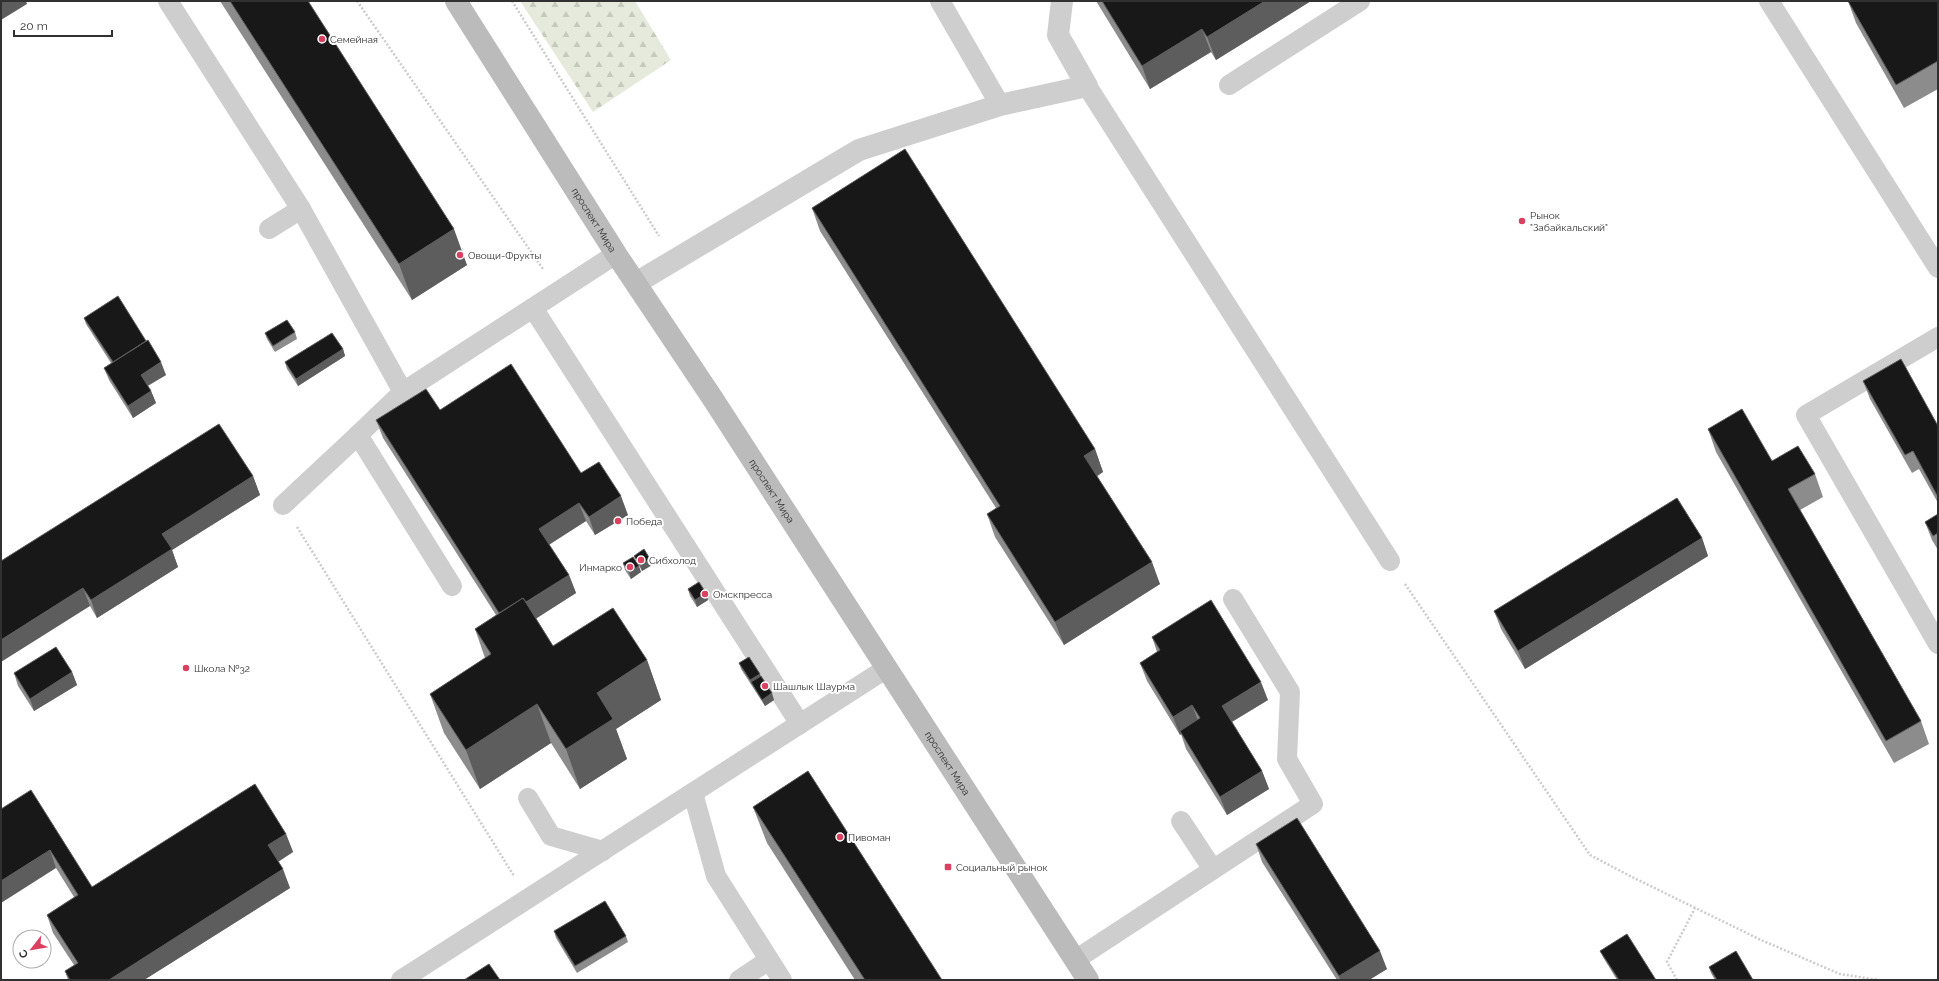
<svg xmlns="http://www.w3.org/2000/svg" width="1939" height="981" viewBox="0 0 1939 981" font-family="Raleway,sans-serif">
	<defs>
		<pattern id="forest-firs" width="22" height="20" patternUnits="userSpaceOnUse"><rect width="22" height="20" fill="#e5eadd"/><path d="M5 1l3.5 6h-7zM16 11l3.5 6h-7z" fill="#c5c9be"/></pattern>
	</defs>
	<rect width="100%" height="100%" fill="#fff"/>
	<path fill="url(#forest-firs)" d="M520,1H635L671,60L593,112Z"/>
	<g fill="none" stroke-linecap="round" stroke-linejoin="round">
		<g stroke="#cbcbcb" stroke-width="2.5" stroke-dasharray="2 2" stroke-linecap="butt">
			<path d="M357,1L543,269"/>
			<path d="M512,1L659,236"/>
			<path d="M297,527L514,876"/>
			<path d="M1405,584L1590,855L1632,877L1761,940L1840,974L1879,980"/>
			<path d="M1677,980L1667,962L1695,908"/>
			<path d="M1935,980H1938"/>
		</g>
		<g stroke="#cecece" stroke-width="20">
			<path d="M168,1L301,209L403,392L616,254"/>
			<path d="M940,1L1000,105"/>
			<path d="M1769,1L1938,268"/>
			<path d="M1229,85L1360,1"/>
			<path d="M1087,86L1390,561"/>
			<path d="M269,229L301,209"/>
			<path d="M533,308L800,724"/>
			<path d="M1938,337L1806,415L1938,644"/>
			<path d="M403,392L358,435L452,586"/>
			<path d="M283,505L358,435"/>
			<path d="M693,793L716,876L782,980"/>
			<path d="M528,798L551,836L603,851"/>
			<path d="M1181,821L1212,868"/>
			<path d="M1075,960L1313,804L1287,759L1290,692L1233,599"/>
			<path d="M401,980L887,668"/>
			<path d="M739,980L769,960"/>
		</g>
		<path stroke="#cecece" stroke-width="22" d="M636,283L859,150L1000,105L1087,86L1058,35L1062,1"/>
		<path stroke="#bbb" stroke-width="22" id="s1" d="M456,1L616,254L713,399L1088,980"/>
	</g>
	<g fill="#8c8c8c">
		<path d="M220,1H308L467,265L412,300Z"/>
		<path d="M1096,1H1311L1216,60L1211,52L1150,89Z"/>
		<path d="M1848,1H1938V89L1904,108L1856,23Z"/>
		<path d="M812,208L1095,449L1103,472L1097,476L1160,584L1064,645L995,537L987,514L996,508L820,231Z"/>
		<path d="M84,318L166,375L148,386L151,391L156,403L133,418L109,380L104,368L111,363L86,324Z"/>
		<path d="M295,332L297,339L275,352L267,339L265,333Z"/>
		<path d="M343,349L345,356L298,386L287,369L285,362Z"/>
		<path d="M1863,381L1938,426V503L1919,469L1912,473L1870,399Z"/>
		<path d="M440,410L581,473L628,515L595,535L586,521L549,545L569,575L576,593L536,618L553,646L647,660L661,700L616,729L627,759L580,789L551,743L480,789L444,733L430,694L485,658L475,629L496,615L383,438L376,420Z"/>
		<path d="M1708,429L1772,461L1815,474L1823,497L1800,510L1921,721L1929,744L1894,763L1716,452Z"/>
		<path d="M253,476L260,495L172,550L178,567L97,618L90,606L1,561Z"/>
		<path d="M1938,514V550L1932,540L1925,522Z"/>
		<path d="M1702,538L1708,556L1525,669L1501,629L1494,611Z"/>
		<path d="M634,556L650,559L652,565L642,571L637,562Z"/>
		<path d="M623,563L641,572L631,579L625,570Z"/>
		<path d="M688,589L706,593L708,600L697,607L690,596Z"/>
		<path d="M1152,637L1268,700L1232,722L1262,771L1269,789L1227,815L1186,749L1181,734L1180,735L1147,681L1140,663L1157,652Z"/>
		<path d="M739,663L761,676L774,700L765,706L741,669Z"/>
		<path d="M72,672L77,685L34,711L18,686L14,673Z"/>
		<path d="M753,807L942,980H855L767,843Z"/>
		<path d="M1,809L92,887L286,834L293,852L278,861L290,888L144,980H68L65,971L74,965L53,933L47,915L74,897L56,868Z"/>
		<path d="M1256,844L1387,969L1369,980H1337L1262,862Z"/>
		<path d="M554,931L626,936L628,942L577,973L556,938Z"/>
		<path d="M1600,951L1656,980H1617L1603,957Z"/>
		<path d="M1709,967L1753,980H1715L1711,973Z"/>
	</g>
	<g fill="#5d5d5d">
		<path d="M1,1H26L27,4L1,20Z"/>
		<path d="M1265,1H1311L1216,60L1207,37Z"/>
		<path d="M1202,29L1211,52L1150,89L1142,66Z"/>
		<path d="M454,229L467,265L412,300L399,264Z"/>
		<path d="M343,349L345,356L298,386L296,379Z"/>
		<path d="M161,362L166,375L145,387L141,375Z"/>
		<path d="M151,391L156,403L133,418L128,406Z"/>
		<path d="M1095,449L1103,472L1093,479L1084,456Z"/>
		<path d="M253,476L260,495L172,550L178,567L97,618L91,600L162,534Z"/>
		<path d="M621,496L628,515L595,535L589,517Z"/>
		<path d="M579,503L586,521L545,547L539,529Z"/>
		<path d="M1702,538L1708,556L1525,669L1518,651Z"/>
		<path d="M650,559L652,565L642,571L640,565Z"/>
		<path d="M1152,562L1160,584L1064,645L1055,622Z"/>
		<path d="M639,566L641,572L631,579L629,572Z"/>
		<path d="M569,575L576,593L509,636L502,618Z"/>
		<path d="M83,588L90,606L1,662V640Z"/>
		<path d="M706,593L708,600L697,607L695,600Z"/>
		<path d="M647,660L661,700L616,729L627,759L580,789L566,749L597,693Z"/>
		<path d="M72,672L77,685L34,711L30,699Z"/>
		<path d="M760,674L762,681L751,682L753,687L750,680Z"/>
		<path d="M1261,682L1268,700L1228,724L1222,706Z"/>
		<path d="M772,693L774,700L765,706L762,700Z"/>
		<path d="M537,704L551,743L480,789L466,750Z"/>
		<path d="M1192,705L1199,723L1180,731L1181,734L1180,735L1173,717Z"/>
		<path d="M1262,771L1269,789L1227,815L1220,797Z"/>
		<path d="M286,834L293,852L275,864L268,845Z"/>
		<path d="M50,850L56,868L1,903V881Z"/>
		<path d="M283,869L290,888L144,980H109Z"/>
		<path d="M1380,951L1387,969L1369,980H1340L1339,976Z"/>
	</g>
	<g fill="#181818" stroke="#5d5d5d">
		<path d="M230,1H308L454,229L399,264Z"/>
		<path d="M1102,1H1265L1207,37L1202,29L1142,66Z"/>
		<path d="M1848,1H1938V61L1896,85Z"/>
		<path d="M905,149L1095,449L1084,456L1152,562L1055,622L987,514L1000,506L812,208Z"/>
		<path d="M118,296L146,341L113,362L84,318Z"/>
		<path d="M287,320L295,332L273,346L265,333Z"/>
		<path d="M332,333L343,349L296,379L285,362Z"/>
		<path d="M148,340L161,362L141,375L151,391L128,406L104,368Z"/>
		<path d="M1901,359L1938,426V497L1913,451L1905,455L1863,381Z"/>
		<path d="M511,364L581,473L599,462L621,496L589,517L579,503L539,529L569,575L526,602L523,598L499,613L376,420L426,389L440,410Z"/>
		<path d="M1742,409L1772,461L1798,446L1815,474L1788,489L1921,721L1886,741L1708,429Z"/>
		<path d="M219,424L253,476L162,534L172,549L91,600L83,588L1,640V561Z"/>
		<path d="M1677,498L1702,538L1518,651L1494,611Z"/>
		<path d="M1938,514V533L1933,536L1925,522Z"/>
		<path d="M644,549L650,559L640,565L634,556Z"/>
		<path d="M633,557L639,566L629,572L623,563Z"/>
		<path d="M699,582L706,593L695,600L688,589Z"/>
		<path d="M523,598L553,646L613,608L647,660L597,693L613,719L566,749L537,704L466,750L430,694L491,654L475,629Z"/>
		<path d="M1211,600L1261,682L1222,706L1262,771L1220,797L1180,731L1200,718L1192,705L1173,717L1140,663L1160,650L1152,637Z"/>
		<path d="M56,647L72,672L30,699L14,673Z"/>
		<path d="M749,657L760,674L750,680L739,663Z"/>
		<path d="M761,676L772,693L762,700L751,682Z"/>
		<path d="M808,771L942,980H865L753,807Z"/>
		<path d="M255,784L286,834L268,845L283,869L109,980H70L65,971L78,963L47,915L78,895L50,850L1,881V809L31,790L92,887Z"/>
		<path d="M1297,818L1380,951L1339,976L1256,844Z"/>
		<path d="M605,901L626,936L575,966L554,931Z"/>
		<path d="M1627,934L1656,980H1619L1600,951Z"/>
		<path d="M1736,951L1753,980H1717L1709,967Z"/>
		<path d="M489,964L500,980H464Z"/>
	</g>
	<g fill="#da4160" stroke="#fff" stroke-width="1.5">
		<circle cx="322" cy="39" r="4"/>
		<circle cx="1522" cy="221" r="4"/>
		<circle cx="460" cy="255" r="4"/>
		<circle cx="618" cy="521" r="4"/>
		<circle cx="641" cy="560" r="4"/>
		<circle cx="630" cy="567" r="4"/>
		<circle cx="705" cy="594" r="4"/>
		<circle cx="186" cy="668" r="4"/>
		<circle cx="765" cy="686" r="4"/>
		<circle cx="840" cy="837" r="4"/>
		<rect x="944" y="863" width="8" height="8" rx="2"/>
	</g>
	<g text-anchor="middle" dominant-baseline="central" stroke-width="4" stroke-linejoin="round" paint-order="stroke">
		<g font-size="10" fill="#313131" stroke="#fff" text-anchor="start">
			<text x="330" y="39">Семейная</text>
			<text x="1530" y="215">Рынок<tspan x="1530" dy="12">"Забайкальский"</tspan></text>
			<text x="468" y="255">Овощи-Фрукты</text>
			<text x="626" y="521">Победа</text>
			<text x="649" y="560">Сибхолод</text>
			<text x="622" y="567" text-anchor="end">Инмарко</text>
			<text x="713" y="594">Омскпресса</text>
			<text x="194" y="668">Школа №32</text>
			<text x="773" y="686">Шашлык Шаурма</text>
			<text x="848" y="837">Пивоман</text>
			<text x="956" y="867">Социальный рынок</text>
		</g>
		<g font-size="10" fill="#313131" stroke="#fff">
			<text stroke="none"><textPath href="#s1" startOffset="259">проспект Мира</textPath></text>
			<text stroke="none"><textPath href="#s1" startOffset="583">проспект Мира</textPath></text>
			<text stroke="none"><textPath href="#s1" startOffset="907">проспект Мира</textPath></text>
		</g>
	</g>
	<rect width="1939" height="981" fill="none" stroke="#313131" stroke-width="4"/>
	<g transform="translate(32 949) rotate(239)"><circle r="19" fill="#ffffff" stroke="#adadad"/>
	<path d="M0-3L7 15L0 10L-7 15Z" fill="#da4160"/>
	<text y="-6" font-size="11" font-weight="bold" text-anchor="middle" fill="#313131">С</text>
	</g>
	<path d="M14 30v6h98v-6" fill="none" stroke="#313131" stroke-width="2"/>
	<text x="20" y="30" font-size="12" fill="#313131" stroke="#ffffff" stroke-width="3" paint-order="stroke">20 m</text>
</svg>
